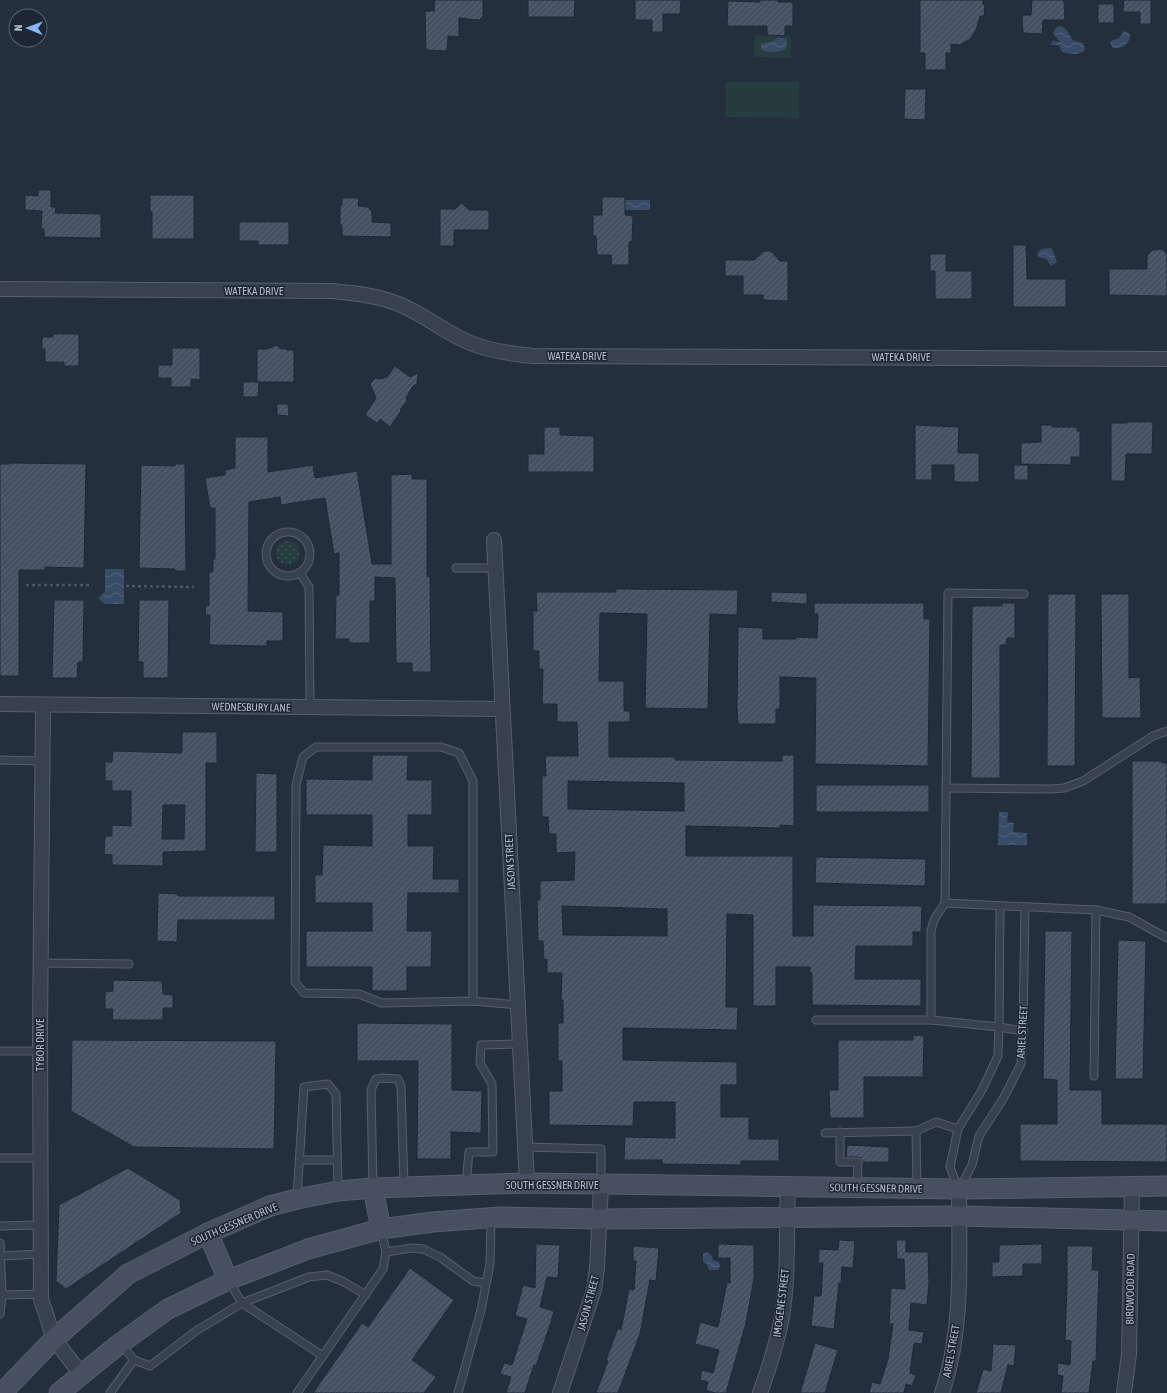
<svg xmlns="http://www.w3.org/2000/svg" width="1167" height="1393" viewBox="0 0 1167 1393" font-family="'Asap Condensed',sans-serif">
	<defs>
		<pattern id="grass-dots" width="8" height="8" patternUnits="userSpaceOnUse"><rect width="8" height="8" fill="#263c3f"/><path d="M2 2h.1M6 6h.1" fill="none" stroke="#435659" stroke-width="1.8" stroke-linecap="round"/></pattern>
		<pattern id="water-waves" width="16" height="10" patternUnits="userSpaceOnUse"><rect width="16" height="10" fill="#394c67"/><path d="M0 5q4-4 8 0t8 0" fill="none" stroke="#53647b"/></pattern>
		<pattern id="building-hatch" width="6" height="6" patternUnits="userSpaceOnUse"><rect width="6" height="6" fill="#455162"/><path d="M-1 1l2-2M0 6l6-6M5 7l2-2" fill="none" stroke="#5d6877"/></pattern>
	</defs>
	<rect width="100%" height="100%" fill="#242f3e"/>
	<circle fill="url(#grass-dots)" cx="288" cy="553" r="12"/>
	<g fill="#263c3f">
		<path d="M754,35L791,36V58L754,57Z"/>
		<path d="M726,82H799V118L726,117Z"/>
	</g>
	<g fill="url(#water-waves)">
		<path d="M1059,26C1068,27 1068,35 1074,41L1083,43L1085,50C1079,56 1070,54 1062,52L1059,45H1051L1052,41L1060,42L1053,33L1055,29Z"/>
		<path d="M1124,31L1129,33L1130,35C1130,44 1122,49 1113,48L1110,43L1111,41L1119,38Z"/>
		<path d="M778,38H783L787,40L786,49C777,53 770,53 761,50V43L771,42Z"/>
		<rect x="625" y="200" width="25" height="10"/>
		<path d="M1051,248L1053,251L1057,262L1051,266L1046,259L1039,257L1037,254L1041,249Z"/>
		<path d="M105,569H124V604H105L98,598L105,592Z"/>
		<path d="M999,812H1008L1007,822L1014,823L1013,832L1027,833V845H998Z"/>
		<path d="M707,1252L712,1256L713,1260L719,1262L720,1266L718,1270H709L707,1264L703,1262V1254Z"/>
	</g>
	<g fill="url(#building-hatch)" stroke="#1f2835" fill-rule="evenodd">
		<path d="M435,0H483V16L479,20L459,18V37L448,36L447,51L426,50L425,11H434Z"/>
		<path d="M528,0H575L574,17H528Z"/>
		<path d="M635,0H681L680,14H663V32H652V20H635Z"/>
		<path d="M760,0H778V2H793V26H785V36L767,35V26H727L728,1L760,2Z"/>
		<path d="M920,0H983V4H985L984,16H980L976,30L970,39L960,45L951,44V53H946V70H925V53H920Z"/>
		<path d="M1032,0H1064L1065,20H1043L1042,34L1023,33L1022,15H1031Z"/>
		<path d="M1124,0H1151V24H1140V12H1123Z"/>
		<rect x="1098" y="4" width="16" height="19"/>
		<path d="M905,89H926L925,120L904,119Z"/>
		<path d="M38,190H51V207H56L55,213L101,214V238L44,237V229H41L42,211L25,210V195L38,196Z"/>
		<path d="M150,195H194V239H152V212L150,211Z"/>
		<path d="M602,197H625V215L633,216L632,241L629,242V265H612L611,255H597L596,236H593V215H602Z"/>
		<path d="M342,198H359L358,206L368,207L372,212V222L391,223V237L342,236V225H340V205H342Z"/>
		<path d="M462,203L469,210H489V230H454V246H440V209H455Z"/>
		<path d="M239,222H289V245H258V241H239Z"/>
		<path d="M1013,245H1026L1027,279H1066V307H1013Z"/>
		<path d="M1163,249L1167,255V296L1109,295V269H1147V256L1153,250Z"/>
		<path d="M764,251H771L780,261H788V301L763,300V295H743V276H725V260H754Z"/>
		<path d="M930,254H946V271H972V299H935V271H930Z"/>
		<path d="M53,334H79V366H64V362H45V349H42V337H53Z"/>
		<path d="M276,345L281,349L286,348V350H294V382H257V349H268Z"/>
		<path d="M172,348H200V380L191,379V387H171V378H158V365H172Z"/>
		<path d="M395,366L410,377L418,373L417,384L413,386L406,398L407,401L400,410L401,411L390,427L380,419L377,423L365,415L376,398L370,384L375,378L381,379L387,377Z"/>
		<path d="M243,382H259L258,397H243Z"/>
		<path d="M277,404H288L289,416L277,415Z"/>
		<path d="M1127,422H1153L1152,454H1126L1125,481H1111V423H1127Z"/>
		<path d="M915,425L959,427L958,453H979V482H954V465H932V480H915Z"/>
		<path d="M1041,425H1053L1052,427H1077V431H1080V457H1071V465L1021,464V443L1041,442Z"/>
		<path d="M544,427H560V435L594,436V472H528V454H544Z"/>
		<path d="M235,437H268V472L313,465L315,478L357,471L372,564H391V475L412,474V479H427V577L430,576L431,672H412V663H396L395,578L375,577V601H370V643H349V639H335L336,595H339V553L334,554L325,498L281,505L280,497L249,502L248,611L283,612V641H267V646L209,645L210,615H205L206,605L209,606V572H213V559H215V508H210L205,478L225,475V470L235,468Z"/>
		<path d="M10,463L86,464L84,568L45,567V570H19V676H0V464H10Z"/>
		<path d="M175,464H185L186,571H175V569L139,568L141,465L175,466Z"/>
		<rect x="1014" y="465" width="14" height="15"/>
		<path d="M616,589L738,590L737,615L710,614L708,709L645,708L647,614L600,613L599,681H624V711H630V722H609V757H675V760L782,761V755H794V826L780,825V828L686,826V856H793V936H813V905L922,906L921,932H913V946H856L855,979H921V1006L812,1005V973H810V967H776V1006H753V915L727,914L726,1007H738L737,1030L623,1028V1060L737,1062V1085H721V1117H749V1139H779V1161H741V1165L662,1164V1160H624L625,1137L675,1138V1102H634L633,1126L549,1125V1091H562V1061H558V1023H563V1000H561L562,973H547V959L544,960L543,941H538L537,900H540V881L574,880L575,852L556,853V834H549L548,817H542V776H546L545,756H578L577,722H557V704H542L543,669H539V651H533V611H537L536,592H616ZM568,781L684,783V811L568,809ZM562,906L667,909V936L563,935Z"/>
		<path d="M771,592L807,593V604L771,602Z"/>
		<path d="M1048,594H1076L1075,766H1047Z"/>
		<path d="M1101,594H1129V678L1140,677L1141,718H1102Z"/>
		<path d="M54,600H84L83,662H78L77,678H52Z"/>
		<path d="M139,600H169L168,678H143V662H138Z"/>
		<path d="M814,603H924V619H930L928,766L815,764L816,678L780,677V709H776V724H738L737,709L738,627L763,628V639H796V637L817,638L818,614H814Z"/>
		<path d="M1002,603H1015V638H1007L1006,645H1000V778H971L972,606H1002Z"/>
		<path d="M182,732H217V763H206V851L163,852V866L112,865V855L104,854L105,836H112V825L131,826V791H112V781H105V762H112L113,751L182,753ZM163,805H185L184,839H162Z"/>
		<path d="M372,755H408L407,780H432V815H408V846H434L433,879H459V893H408L407,931H432L431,967H407V991H372V967H306V931H372V903H315V875H322L323,845L372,846V815H306V779L372,780Z"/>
		<path d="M1132,761H1162V763H1167V904H1132Z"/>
		<path d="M256,773L277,774V852H255Z"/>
		<rect x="816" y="785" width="113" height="27"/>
		<path d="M816,857L926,859L925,886L815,883Z"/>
		<path d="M158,893L178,894V896H275V920H178L177,942L157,941Z"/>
		<path d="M1045,931H1072L1070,1090H1102V1124H1167V1162L1020,1161V1124H1057V1080L1043,1079Z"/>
		<path d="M1118,940L1146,941L1143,1079H1115Z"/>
		<path d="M113,980L162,981L163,994L173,995V1008H163V1020H112L113,1009H105V992L113,991Z"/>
		<path d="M357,1023L452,1024V1090L482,1091L481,1133L451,1132V1159H417L418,1061H357Z"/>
		<path d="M913,1035L924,1036L923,1077H864V1118H830L829,1090H838V1040H913Z"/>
		<path d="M72,1040L276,1041L274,1149L134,1147L71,1111Z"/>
		<path d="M847,1145L889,1147V1162H863L861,1158L858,1157H846Z"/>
		<path d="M128,1168L180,1200L181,1213L66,1289L56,1281L59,1205Z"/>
		<path d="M839,1240L855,1241L853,1268L842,1267L841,1284L839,1283L834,1329L811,1326L814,1296H821L823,1263H818L819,1249L838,1250Z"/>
		<path d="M896,1240H906V1252H928L929,1283L927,1305L911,1303L909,1330L924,1332L922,1344L914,1343L910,1373L916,1375L912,1386L906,1384L904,1393H869L872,1382L880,1384L888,1359L893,1324H889L891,1288L905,1289L904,1259H897Z"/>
		<path d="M536,1244L560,1245L558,1278L547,1277L540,1307L554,1311L550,1325L536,1366L534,1365L525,1393H506L511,1377L500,1374L504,1363L512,1365L527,1319L515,1316L523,1285L535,1288Z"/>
		<path d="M718,1244L754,1245V1278L746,1323L726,1393H715L706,1390L708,1382L700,1380L702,1370L713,1373L719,1350L695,1344L700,1322L718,1327L727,1282L730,1283V1258H718Z"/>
		<path d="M1042,1244V1264H1023V1276L992,1277V1262H999V1245Z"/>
		<path d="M633,1246L659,1248L656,1281L650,1280L640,1334L618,1393H596L608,1361L606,1360L618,1328L621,1330L629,1289L634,1290L636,1261H633Z"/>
		<path d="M1067,1246H1093L1092,1270H1099L1096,1361H1093L1089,1393H1061L1063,1376L1057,1375L1058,1363L1070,1365L1071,1341L1065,1340L1067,1285Z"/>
		<path d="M410,1268L454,1300L412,1360L436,1377L424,1393H313L362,1323L368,1327Z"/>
		<path d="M815,1343L838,1350L825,1393H800Z"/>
		<path d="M993,1344L1016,1345L1014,1366L1008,1365L1001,1393H976L983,1369L991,1371Z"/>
	</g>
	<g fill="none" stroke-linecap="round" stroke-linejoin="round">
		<defs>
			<g id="service">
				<circle cx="288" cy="554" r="22"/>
				<path d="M456,568H495"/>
				<path d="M300,573L309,587L310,707"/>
				<path d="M0,760L43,761"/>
				<path d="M946,788L1050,789L1064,788L1083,781L1153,736L1167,731"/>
				<path d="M945,903L1096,910L1129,917L1167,938"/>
				<path d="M41,963L129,964"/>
				<path d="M473,1001V781L459,753L441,747H316L303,757L296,785L295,982L304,993L359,994L382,1003L473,1001L518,1005"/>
				<path d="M816,1020H931L999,1027L1023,1031"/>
				<path d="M931,1020V930L935,918L945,903L948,593L1024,594"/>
				<path d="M0,1051H40"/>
				<path d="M1094,1076L1096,910"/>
				<path d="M916,1131L936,1122L958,1129"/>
				<path d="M840,1132V1162H858L857,1187"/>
				<path d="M825,1133L916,1131L917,1188"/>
				<path d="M525,1147L601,1149V1182"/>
				<path d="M0,1158H40"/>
				<path d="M300,1160H337"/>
				<path d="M466,1185L469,1152H493L492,1084L480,1063L481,1045L519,1044"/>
				<path d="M373,1188L371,1090L376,1079L383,1078L398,1079L401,1086L404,1186"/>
				<path d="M958,1188L950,1167L958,1129L982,1090L998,1056L999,1027L1000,907"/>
				<path d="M960,1188L972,1165L979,1136L1003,1099L1021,1064L1023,1031L1025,907"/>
				<path d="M297,1197L304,1087L328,1084L336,1094L338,1191"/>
				<path d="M0,1226L40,1225"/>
				<path d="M0,1243L2,1295L41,1294"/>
				<path d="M386,1252L411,1248L423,1249L440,1257L473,1281L486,1283"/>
				<path d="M1,1256L41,1254"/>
				<path d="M228,1280L242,1303L323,1356"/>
				<path d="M0,1314L2,1295"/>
				<path d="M134,1360L150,1366L196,1331L242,1303L309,1277L327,1275L344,1282L366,1295"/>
				<path d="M110,1393L134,1360L121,1344"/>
				<path d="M297,1393L383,1269L386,1252L381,1229"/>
				<path d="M458,1393L481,1310L490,1264L491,1219"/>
			</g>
			<g id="minor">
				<path d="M0,289L332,291C353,293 373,295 393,302C420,311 442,331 468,342C489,351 511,354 533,356L1167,359"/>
				<path d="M494,540L527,1183"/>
				<path d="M0,704L502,709"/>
				<path d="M43,705L40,1029L41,1299L54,1339L81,1374"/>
				<path d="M560,1393L594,1290L597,1268L601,1185"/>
				<path d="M760,1393C769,1368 777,1343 782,1317C789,1274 786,1229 788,1186"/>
				<path d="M942,1393C964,1328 959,1257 959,1189"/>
				<path d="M1124,1393L1129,1354L1132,1185"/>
			</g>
			<g id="secondary">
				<path d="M373,1188L381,1229"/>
				<path d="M208,1233L228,1280"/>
				<path d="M2,1393L54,1339L128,1274L208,1233L270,1206L297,1199L338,1191L373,1188L527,1183L959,1189L1167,1186"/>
				<path d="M59,1393L118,1345L168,1309L228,1280L308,1249L381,1229L433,1222L500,1217L599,1219L959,1216L1167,1221"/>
			</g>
		</defs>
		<use href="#service" stroke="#565f6c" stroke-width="9"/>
		<use href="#minor" stroke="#565f6c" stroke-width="16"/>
		<use href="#secondary" stroke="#565f6c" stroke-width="21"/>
		<g stroke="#44595c" stroke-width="2.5" stroke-dasharray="3 3" stroke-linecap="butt">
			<path d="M26,585H91"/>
			<path d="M126,586L194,587"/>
		</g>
		<use href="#service" stroke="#38414e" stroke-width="7"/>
		<use href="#minor" stroke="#38414e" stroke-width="14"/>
		<use href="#secondary" stroke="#465061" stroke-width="19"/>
	</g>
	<g text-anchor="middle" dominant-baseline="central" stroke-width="3" stroke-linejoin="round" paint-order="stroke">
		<g font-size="11" fill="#b4bcc9" stroke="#1d2633">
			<text x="254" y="291">WATEKA DRIVE</text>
			<text x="577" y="356">WATEKA DRIVE</text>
			<text x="901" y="357">WATEKA DRIVE</text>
			<text transform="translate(251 707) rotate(1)">WEDNESBURY LANE</text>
			<text transform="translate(510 862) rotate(-93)">JASON STREET</text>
			<text transform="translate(1022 1032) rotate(-87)">ARIEL STREET</text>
			<text transform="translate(40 1045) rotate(-90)">TYBOR DRIVE</text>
			<text x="552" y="1185">SOUTH GESSNER DRIVE</text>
			<text transform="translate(876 1188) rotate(1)">SOUTH GESSNER DRIVE</text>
			<text transform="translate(234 1224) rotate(-23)">SOUTH GESSNER DRIVE</text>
			<text transform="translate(1130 1289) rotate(-89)">BIRDWOOD ROAD</text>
			<text transform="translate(588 1303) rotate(-75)">JASON STREET</text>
			<text transform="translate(781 1303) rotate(-83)">IMOGENE STREET</text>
			<text transform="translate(951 1351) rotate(-80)">ARIEL STREET</text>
		</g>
	</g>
	<g transform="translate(28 28) rotate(271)"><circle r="19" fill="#1d2633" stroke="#59626f"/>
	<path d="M0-3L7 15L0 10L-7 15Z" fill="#8ab4f8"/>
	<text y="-6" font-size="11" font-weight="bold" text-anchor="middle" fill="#b4bcc9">N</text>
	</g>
</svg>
